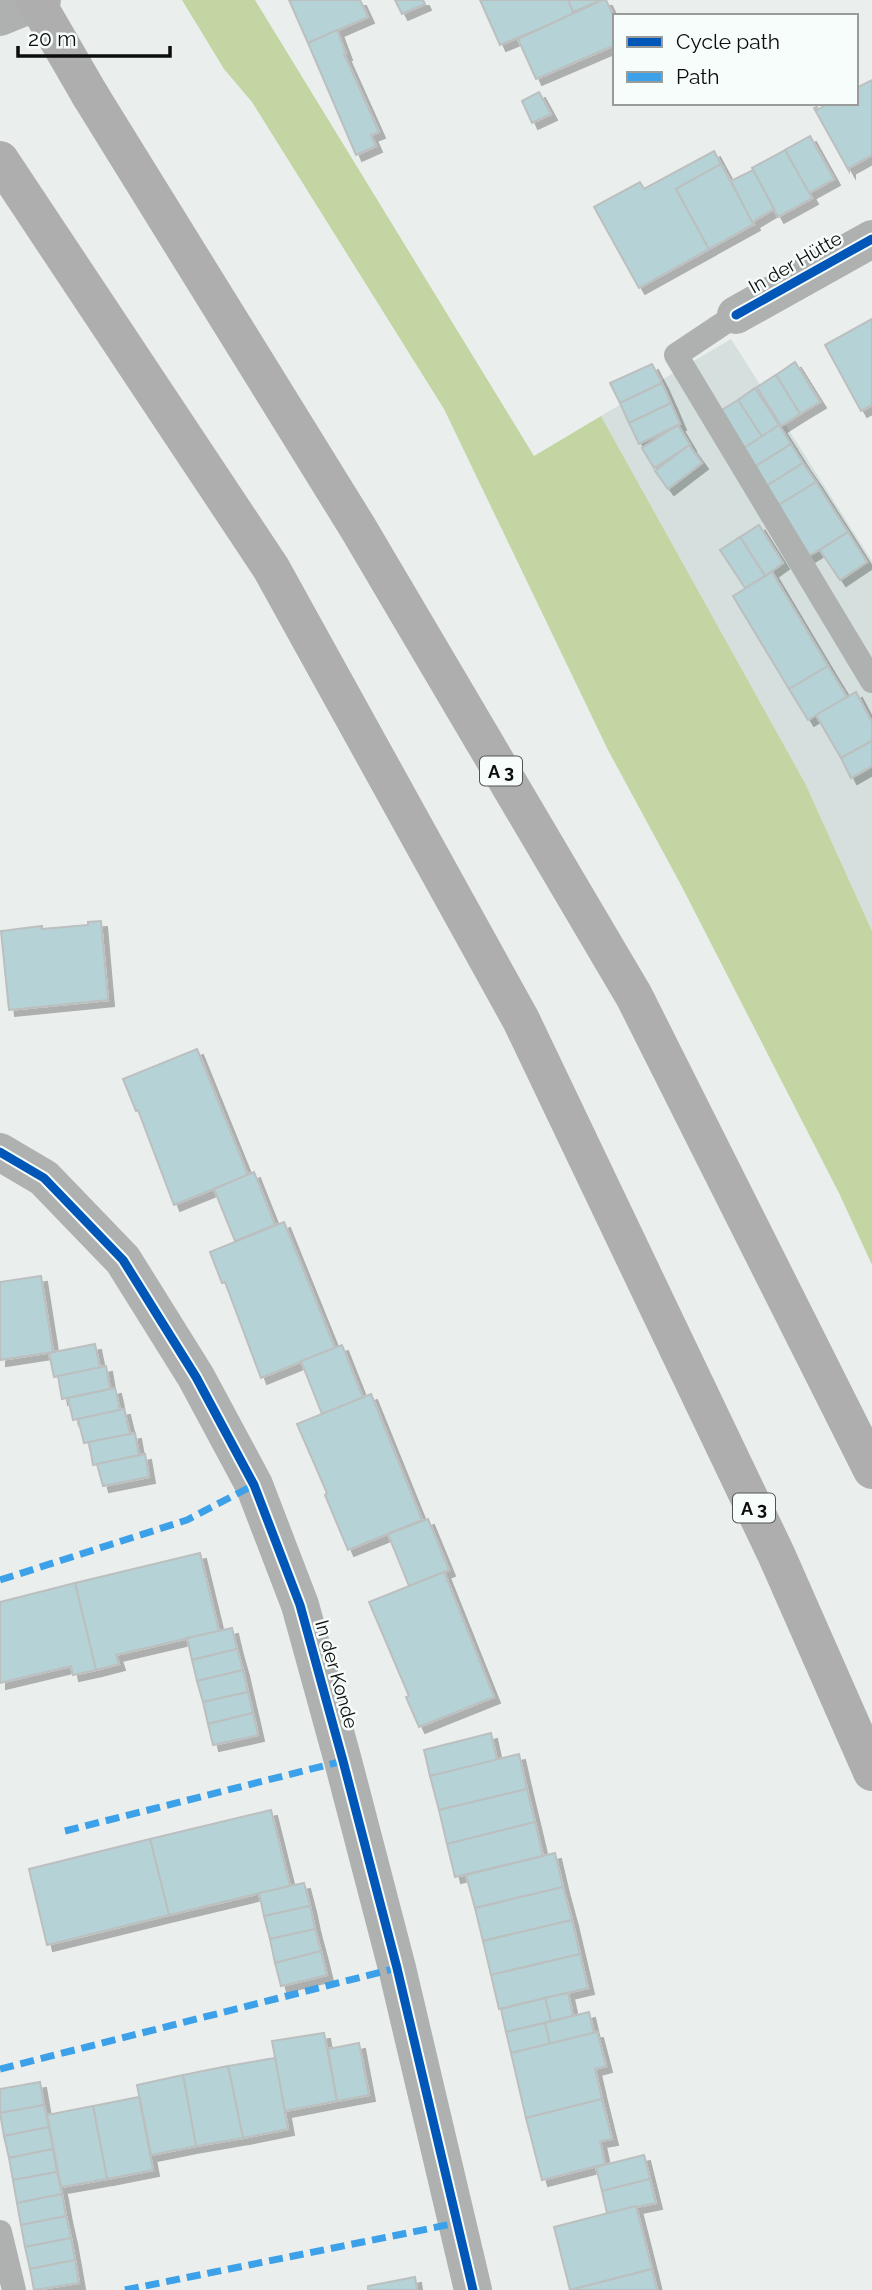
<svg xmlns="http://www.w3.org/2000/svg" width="872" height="2290" viewBox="0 0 872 2290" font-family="Raleway,sans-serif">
	<defs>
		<filter id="shadow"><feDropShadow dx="6" dy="6" stdDeviation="0" flood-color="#0004"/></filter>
	</defs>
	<rect width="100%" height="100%" fill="#eaeeed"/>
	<path fill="#d5dfdd" d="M731,339L872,561V931L805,783L601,416Z"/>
	<path fill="#c2d5a2" d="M182,0H255L534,456L601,416L805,783L872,931V1265L839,1193L681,885L608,750L444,409L252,102L224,69Z"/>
	<g fill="#b5d3d6" stroke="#bcbfbf" stroke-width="2" filter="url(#shadow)">
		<path d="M289,0H360L368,17L308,43Z"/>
		<path d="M395,0H423L425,4L402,14Z"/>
		<path d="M480,0H568L575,14L500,45Z"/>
		<path d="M568,0H602L573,12Z"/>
		<path d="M602,0H606L615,19V45L536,79L518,39Z"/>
		<path d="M337,30L346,54H344L379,132L371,135L376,146L356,155L308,43Z"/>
		<path d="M872,80V155L849,168V171L814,108L817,107V110L829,103H856V88Z"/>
		<path d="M539,92L551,114L532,123L522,101Z"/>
		<path d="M810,136L834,179L809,193L785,150Z"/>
		<path d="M785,150L812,198L778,217L752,168Z"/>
		<path d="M714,151L721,164L676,189L709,249L639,288L594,207L640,182L644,189Z"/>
		<path d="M721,164L754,224L709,249L676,189Z"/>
		<path d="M753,170L774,209L752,222L731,181Z"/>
		<path d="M872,319V405L861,411L825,345Z"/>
		<path d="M795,362L820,402L800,414L776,375Z"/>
		<path d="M652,364L662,383L620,403L610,383Z"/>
		<path d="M776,375L800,414L781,426L757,387Z"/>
		<path d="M662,383L671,403L629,423L620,403Z"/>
		<path d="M755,388L779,425L762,437L738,400Z"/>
		<path d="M738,400L762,437L743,449L720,411Z"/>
		<path d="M671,403L680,424L639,444L629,423Z"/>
		<path d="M678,425L690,445L654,468L642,448Z"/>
		<path d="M779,425L791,444L753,468L741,450Z"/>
		<path d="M791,444L803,463L765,487L753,468Z"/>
		<path d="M689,445L702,463L668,489L655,471Z"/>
		<path d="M803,463L816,482L777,506L765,487Z"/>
		<path d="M816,482L848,532L809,556L777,506Z"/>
		<path d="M759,525L783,563L765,576L740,537Z"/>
		<path d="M848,532L867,562L840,580L820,550Z"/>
		<path d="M740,537L765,576L745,588L720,550Z"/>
		<path d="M772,572L828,666L789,689L733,596Z"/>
		<path d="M828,666L847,697L808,720L789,689Z"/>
		<path d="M856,692L872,722V741L841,758L816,715Z"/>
		<path d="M872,741V766L851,778L841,758Z"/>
		<path d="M101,921L108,1000L9,1010L1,931L42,926V929L88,925V922Z"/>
		<path d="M197,1049L248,1175L174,1205L138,1110L136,1111L123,1079Z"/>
		<path d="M254,1172L275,1225L235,1241L214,1189Z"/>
		<path d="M284,1222L335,1348L261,1378L225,1282L222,1283L210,1252Z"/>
		<path d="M41,1276L53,1352L0,1360V1282Z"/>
		<path d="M95,1344L100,1368L54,1377L49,1353Z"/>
		<path d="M342,1345L363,1398L322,1414L301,1361Z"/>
		<path d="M106,1366L110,1389L62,1399L58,1376Z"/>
		<path d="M115,1388L120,1410L73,1420L68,1398Z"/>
		<path d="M371,1394L422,1520L348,1550L325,1495L327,1493L297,1424Z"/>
		<path d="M124,1409L130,1434L84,1443L78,1419Z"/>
		<path d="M135,1433L139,1455L93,1465L89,1442Z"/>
		<path d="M145,1454L149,1477L103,1486L97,1464Z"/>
		<path d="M428,1519L449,1570L409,1586L388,1534Z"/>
		<path d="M200,1553L219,1631L116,1655L119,1664L96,1670L75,1583Z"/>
		<path d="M444,1572L494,1697L419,1727L406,1697L409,1696L369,1602Z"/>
		<path d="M75,1583L96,1670L73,1675L71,1666L0,1683V1602Z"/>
		<path d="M232,1628L237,1649L192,1660L187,1638Z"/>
		<path d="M237,1649L243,1670L197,1681L192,1660Z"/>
		<path d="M243,1670L248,1692L203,1702L197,1681Z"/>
		<path d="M248,1692L253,1713L208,1724L203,1702Z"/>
		<path d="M253,1713L258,1735L213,1745L208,1724Z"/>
		<path d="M491,1733L497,1760L430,1776L424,1750Z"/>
		<path d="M519,1754L527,1789L439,1810L430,1776Z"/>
		<path d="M527,1789L535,1822L447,1844L439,1810Z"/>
		<path d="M271,1810L290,1886L169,1915L150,1839Z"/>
		<path d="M535,1822L543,1856L455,1877L447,1844Z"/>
		<path d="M150,1839L169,1915L47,1945L29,1869Z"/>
		<path d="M555,1853L563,1887L475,1908L466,1875Z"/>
		<path d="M304,1883L310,1906L264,1916L259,1893Z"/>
		<path d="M563,1887L572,1920L483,1941L475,1908Z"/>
		<path d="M310,1906L315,1929L270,1939L264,1916Z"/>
		<path d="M572,1920L580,1954L491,1975L483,1941Z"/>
		<path d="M315,1929L321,1951L275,1963L270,1939Z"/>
		<path d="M321,1951L327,1975L281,1986L275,1963Z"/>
		<path d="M580,1954L588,1988L499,2009L491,1975Z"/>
		<path d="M568,1993L573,2016L551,2021L545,1998Z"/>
		<path d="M545,1998L551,2021L506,2032L501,2009Z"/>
		<path d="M589,2012L594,2033L550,2044L545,2023Z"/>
		<path d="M545,2023L550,2044L511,2053L506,2032Z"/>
		<path d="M597,2032L606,2066L595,2069L602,2099L526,2118L511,2053Z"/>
		<path d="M324,2033L337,2101L285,2111L272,2041Z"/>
		<path d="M359,2043L369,2095L337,2101L328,2049Z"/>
		<path d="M275,2058L288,2129L243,2138L228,2066Z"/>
		<path d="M228,2066L243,2138L196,2146L183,2075Z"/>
		<path d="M183,2075L196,2146L151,2155L137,2085Z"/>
		<path d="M40,2082L44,2105L0,2113V2089Z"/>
		<path d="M139,2097L153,2170L107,2179L93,2106Z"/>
		<path d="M602,2099L612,2139L600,2141L605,2164L542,2180L526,2118Z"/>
		<path d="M44,2105L49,2127L4,2136L0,2113Z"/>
		<path d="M93,2106L107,2179L61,2187L47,2115Z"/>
		<path d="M49,2127L53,2149L9,2158L4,2136Z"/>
		<path d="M53,2149L57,2172L13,2180L9,2158Z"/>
		<path d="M644,2155L650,2179L602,2191L596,2167Z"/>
		<path d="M57,2172L62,2194L17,2203L13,2180Z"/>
		<path d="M650,2179L656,2203L607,2213L602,2191Z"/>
		<path d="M62,2194L66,2216L21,2225L17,2203Z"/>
		<path d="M636,2206L652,2269L570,2290L554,2227Z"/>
		<path d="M66,2216L71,2238L25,2247L21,2225Z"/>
		<path d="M71,2238L75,2260L30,2269L25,2247Z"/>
		<path d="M75,2260L79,2283L34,2290L30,2269Z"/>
		<path d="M652,2269L657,2290H570Z"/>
		<path d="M415,2277L417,2290H368V2286Z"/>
	</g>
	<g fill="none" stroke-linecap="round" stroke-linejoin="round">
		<g stroke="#afb1b1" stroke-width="24">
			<path d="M736,315L676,355L872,681"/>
			<path d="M0,2232L14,2290"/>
		</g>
		<g stroke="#afb1b1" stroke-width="38">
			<path d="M0,17L42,0"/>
			<path d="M736,315L872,239"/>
			<path d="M0,1152L44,1178L123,1260L196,1377L254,1485L300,1605L343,1761L397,1968L473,2290"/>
		</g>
		<g stroke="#adaead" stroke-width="38">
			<path d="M90,95L358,528L634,996L872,1470"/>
			<path d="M0,160L271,568L521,1020L776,1554L872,1772"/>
		</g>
		<path stroke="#adaead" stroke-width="38" d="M35,0L90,95"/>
		<g stroke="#3ca1e9" stroke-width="7" stroke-dasharray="14 7" stroke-linecap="butt">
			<path d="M0,1580L187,1520L254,1485"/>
			<path d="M65,1831L343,1761"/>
			<path d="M0,2069L397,1968"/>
			<path d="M125,2290L457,2223"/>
		</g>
		<defs>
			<g id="cycleway">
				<path d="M736,315L872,239"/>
				<path d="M0,1152L44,1178L123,1260L196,1377L254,1485L300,1605L343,1761L397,1968L473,2290"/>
			</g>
		</defs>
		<use href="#cycleway" stroke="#f6fdfb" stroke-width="13"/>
		<use href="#cycleway" stroke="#0057b8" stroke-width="9"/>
	</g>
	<g text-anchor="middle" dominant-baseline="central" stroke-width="5" stroke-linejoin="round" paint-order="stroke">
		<g fill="#f6fdfb" stroke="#525554" stroke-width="2">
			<rect x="480" y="756.5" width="42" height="29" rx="5"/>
			<rect x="733" y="1493.5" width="42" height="29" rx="5"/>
		</g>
		<g font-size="18" font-weight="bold" fill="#0b0d0c">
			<text x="501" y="771">A 3</text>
			<text x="754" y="1508">A 3</text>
		</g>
		<g font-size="19" fill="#0b0d0c" stroke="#f6fdfb">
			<text transform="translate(795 262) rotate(-30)">In der Hütte</text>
			<text transform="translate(337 1674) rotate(74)">In der Konde</text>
		</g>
	</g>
	<rect x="613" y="14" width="245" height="91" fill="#f6fdfb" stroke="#989d9b" stroke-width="2"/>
	<rect x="627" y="37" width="35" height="10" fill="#0057b8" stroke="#989d9b" stroke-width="2"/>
	<text x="676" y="49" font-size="21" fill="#0b0d0c">Cycle path</text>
	<rect x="627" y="72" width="35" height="10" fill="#3ca1e9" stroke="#989d9b" stroke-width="2"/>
	<text x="676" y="84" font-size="21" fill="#0b0d0c">Path</text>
	<path d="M18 46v10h152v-10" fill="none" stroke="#0b0d0c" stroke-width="3.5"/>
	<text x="28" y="46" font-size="21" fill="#0b0d0c" stroke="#f6fdfb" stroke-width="5" paint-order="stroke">20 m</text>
</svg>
